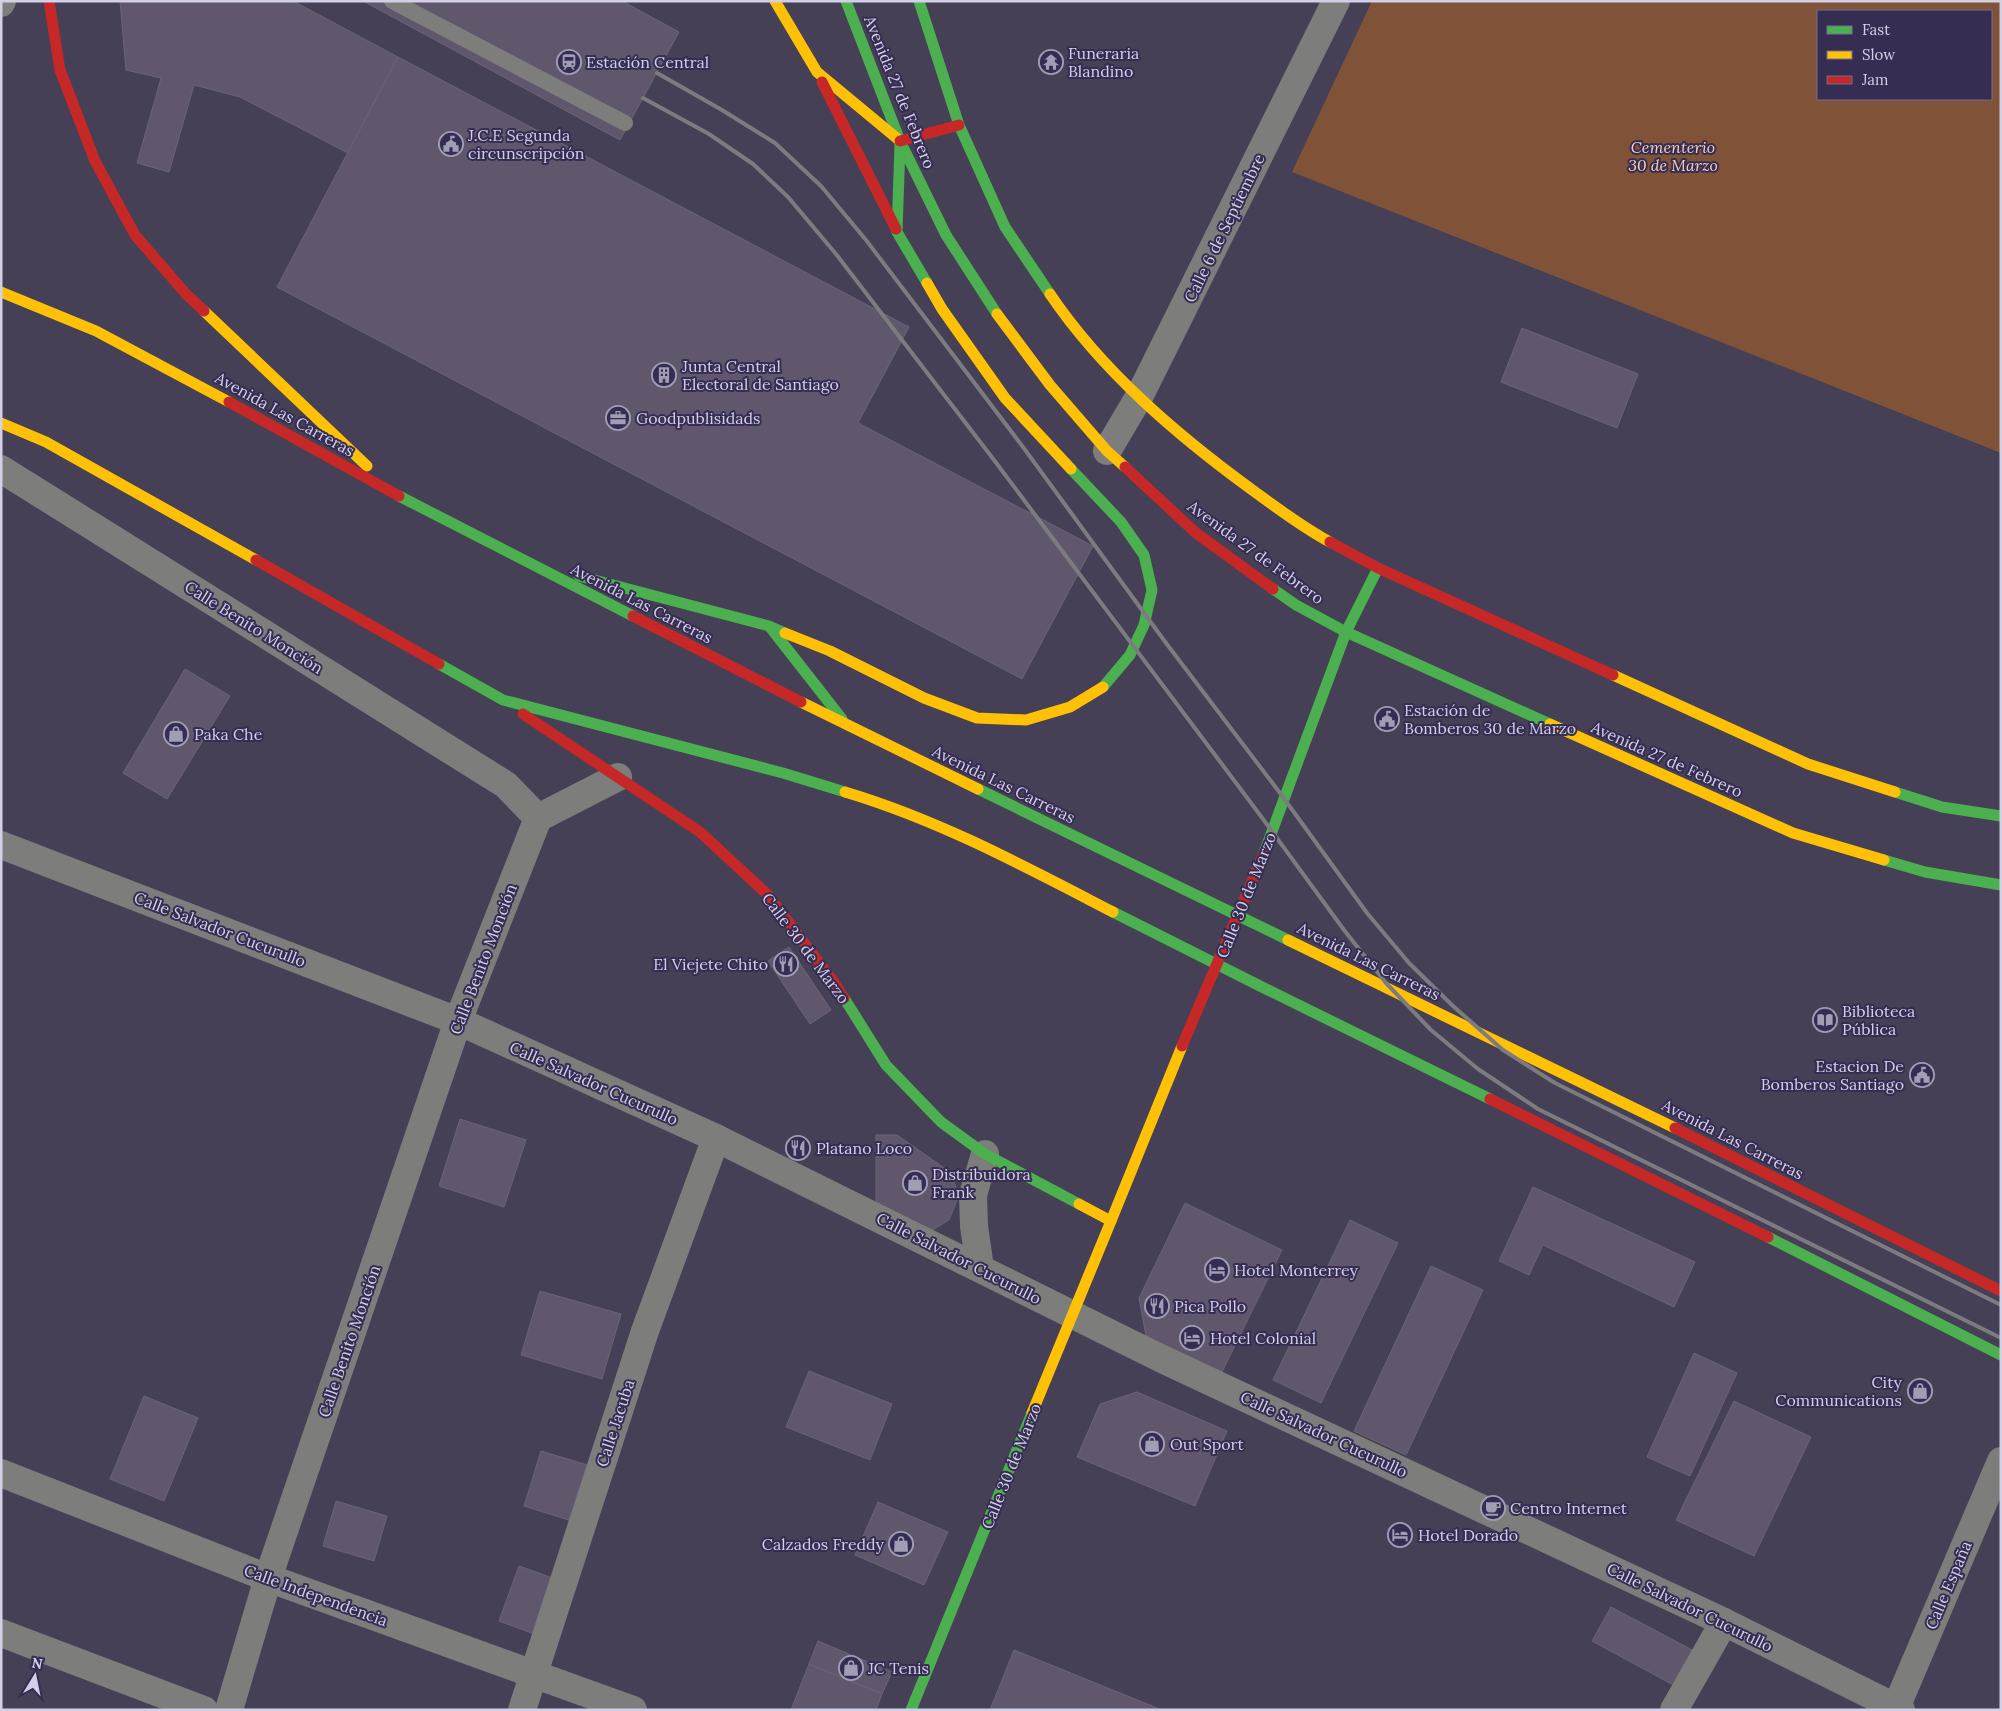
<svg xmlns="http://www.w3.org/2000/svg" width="2002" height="1711" viewBox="0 0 2002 1711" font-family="Lora,serif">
	<rect width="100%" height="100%" fill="#454055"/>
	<path fill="#805338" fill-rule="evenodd" d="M1372,1H2001V453L1292,172ZM1818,11H1991V99H1818Z"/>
	<g fill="#61576d" stroke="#6a6475">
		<path d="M120,1H293L398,57L348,153L240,97L194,85L169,172L137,163L161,78L126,70Z"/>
		<path d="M363,1H622L679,32L620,140Z"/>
		<path d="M398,57L909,327L858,423L1093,546L1022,679L277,287Z"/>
		<path d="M1522,328L1638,374L1617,428L1501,382Z"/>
		<path d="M185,669L230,696L167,799L123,773Z"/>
		<path d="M789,947L831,1010L810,1024L768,961Z"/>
		<path d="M460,1119L526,1140L504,1207L439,1186Z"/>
		<path d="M876,1135H897L950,1172L959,1195L949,1220L926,1234L876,1209Z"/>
		<path d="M1533,1187L1695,1262L1674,1307L1543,1245L1529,1275L1499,1261Z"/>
		<path d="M1185,1203L1282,1250L1222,1372L1146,1336L1139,1298Z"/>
		<path d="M1350,1220L1398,1243L1321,1403L1273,1380Z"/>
		<path d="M1431,1266L1483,1290L1406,1455L1354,1431Z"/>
		<path d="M540,1291L621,1314L602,1379L521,1355Z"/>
		<path d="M1694,1353L1737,1373L1690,1476L1647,1457Z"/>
		<path d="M809,1371L892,1404L870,1460L786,1427Z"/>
		<path d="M1137,1392L1227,1431L1195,1506L1077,1457L1100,1404Z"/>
		<path d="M144,1396L198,1418L164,1501L110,1479Z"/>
		<path d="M1734,1401L1811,1437L1754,1556L1676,1520Z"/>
		<path d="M541,1451L591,1466L575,1522L524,1506Z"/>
		<path d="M336,1501L387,1516L374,1561L323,1546Z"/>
		<path d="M878,1502L948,1532L924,1585L855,1555Z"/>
		<path d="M519,1566L558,1580L537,1635L499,1621Z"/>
		<path d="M1611,1607L1696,1652L1677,1687L1592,1641Z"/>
		<path d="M818,1641L892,1672L882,1694L809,1664Z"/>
		<path d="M1014,1650L1162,1710H990Z"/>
		<path d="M809,1664L882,1694L876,1710H791Z"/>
	</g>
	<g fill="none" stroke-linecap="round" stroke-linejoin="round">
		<path stroke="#7d7d7b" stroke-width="16" d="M392,1L625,123"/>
		<g stroke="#7d7d7b" stroke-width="28">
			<path d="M1,3L2,1"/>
			<path d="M1107,451L1139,397L1336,1"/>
			<path d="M1,469L506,785L538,818L458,1021L268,1578L229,1710"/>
			<path d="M538,818L618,777"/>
			<path d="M1,845L458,1021L716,1138L1160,1358L1724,1622L1901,1710"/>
			<path d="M980,1268L974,1226L973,1195L985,1154"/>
			<path d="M1,1473L268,1578L633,1710"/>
			<path d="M1,1633L204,1710"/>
			<path d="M522,1710L645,1331L716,1138"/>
			<path d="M1674,1710L1724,1622"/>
			<path d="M1895,1710L2001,1461"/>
		</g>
		<g stroke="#4caf50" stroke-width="11">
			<path d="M846,1L900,141L946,235L997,314"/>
			<path d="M919,1L959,125L1005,227L1050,294"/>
			<path d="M900,145L897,232L927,283"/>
			<path d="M1071,469L1121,522L1144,555L1152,590L1144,625L1130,655L1103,687"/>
			<path d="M399,496L633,616"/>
			<path d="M579,576L769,626L785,633"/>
			<path d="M1273,589L1296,605L1346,632L1550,724"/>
			<path d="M770,627L842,719"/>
			<path d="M439,664L503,700L783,773L845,792"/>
			<path d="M978,789L1288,940"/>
			<path d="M1895,792L1942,807L2001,816"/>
			<path d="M1264,853L1346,632L1378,568"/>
			<path d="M1884,860L1925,872L2001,885"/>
			<path d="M1113,912L1266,989L1490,1099"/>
			<path d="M844,998L886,1065L941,1122L985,1154L1079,1204"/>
			<path d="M1768,1237L2001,1355"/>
			<path d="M911,1710L1032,1413"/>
		</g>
		<g stroke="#ffc107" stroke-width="11">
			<path d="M775,1L817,72L899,140"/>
			<path d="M927,283L942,309L1005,398L1071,469"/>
			<path d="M1,292L96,331L229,402"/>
			<path d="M1050,294C1102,371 1177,435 1251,489C1277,508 1302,527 1330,542"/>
			<path d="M204,311L367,466"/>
			<path d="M997,314L1050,385L1107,451L1125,467"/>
			<path d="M1,423L46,442L256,560"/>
			<path d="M785,633L830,651L924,698L977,718L1026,720L1070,707L1103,687"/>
			<path d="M1613,675L1808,764L1895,792"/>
			<path d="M801,702L978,789"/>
			<path d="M1550,724L1793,833L1884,860"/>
			<path d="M845,792C939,820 1026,867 1113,912"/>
			<path d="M1288,940L1675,1128"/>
			<path d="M1079,1204L1111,1221L1182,1046"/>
			<path d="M1032,1413L1111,1221"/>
		</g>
		<g stroke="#c62828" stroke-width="11">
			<path d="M49,1L60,70L95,161L135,235L186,294L204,311"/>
			<path d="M822,82L896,229"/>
			<path d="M900,141L959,125"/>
			<path d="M229,402L399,496"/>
			<path d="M1125,467L1196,533L1273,589"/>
			<path d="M1330,542L1378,568L1613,675"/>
			<path d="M256,560L439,664"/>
			<path d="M633,616L801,702"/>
			<path d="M523,714L700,832L768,895L833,981L844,998"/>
			<path d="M1490,1099L1768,1237"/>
			<path d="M1675,1128L2001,1291"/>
		</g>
		<g stroke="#7c7b80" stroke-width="4">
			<path d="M657,73L722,110L775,143L821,186L866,240L1023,447L1166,643L1280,793L1367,913L1409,963L1453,1006L1503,1050L1555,1083L2001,1305"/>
			<path d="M643,98L709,134L753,164L788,197L836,254L994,460L1263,819L1344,930L1386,983L1431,1030L1478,1069L1538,1109L2001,1338"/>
		</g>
		<path stroke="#c62828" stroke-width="11" d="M1182,1046L1264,853"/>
	</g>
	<defs>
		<symbol id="station-ring" viewBox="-11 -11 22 22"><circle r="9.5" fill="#362d53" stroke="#a19db4" stroke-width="1.5"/><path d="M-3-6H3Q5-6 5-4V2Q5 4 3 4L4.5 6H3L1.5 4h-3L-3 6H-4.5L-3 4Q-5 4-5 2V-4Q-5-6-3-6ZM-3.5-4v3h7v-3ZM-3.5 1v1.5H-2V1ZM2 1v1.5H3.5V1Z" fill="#a19db4"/></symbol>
		<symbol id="temple-ring" viewBox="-11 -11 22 22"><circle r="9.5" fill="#362d53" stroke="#a19db4" stroke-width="1.5"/><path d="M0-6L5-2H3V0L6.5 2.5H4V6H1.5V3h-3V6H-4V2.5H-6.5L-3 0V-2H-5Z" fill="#a19db4"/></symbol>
		<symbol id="civic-ring" viewBox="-11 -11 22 22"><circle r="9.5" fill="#362d53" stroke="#a19db4" stroke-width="1.5"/><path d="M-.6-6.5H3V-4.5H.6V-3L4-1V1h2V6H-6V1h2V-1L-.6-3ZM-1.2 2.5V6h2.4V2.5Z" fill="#a19db4"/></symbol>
		<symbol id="building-ring" viewBox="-11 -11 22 22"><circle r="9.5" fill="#362d53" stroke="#a19db4" stroke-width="1.5"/><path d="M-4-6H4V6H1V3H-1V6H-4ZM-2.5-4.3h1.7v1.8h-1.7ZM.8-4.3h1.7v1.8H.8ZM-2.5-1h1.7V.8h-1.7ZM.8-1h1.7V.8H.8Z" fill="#a19db4"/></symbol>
		<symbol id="office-ring" viewBox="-11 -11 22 22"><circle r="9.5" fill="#362d53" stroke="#a19db4" stroke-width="1.5"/><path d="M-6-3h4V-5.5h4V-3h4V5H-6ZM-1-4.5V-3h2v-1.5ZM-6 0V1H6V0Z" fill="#a19db4"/></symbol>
		<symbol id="shop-ring" viewBox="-11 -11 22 22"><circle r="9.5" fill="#362d53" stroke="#a19db4" stroke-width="1.5"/><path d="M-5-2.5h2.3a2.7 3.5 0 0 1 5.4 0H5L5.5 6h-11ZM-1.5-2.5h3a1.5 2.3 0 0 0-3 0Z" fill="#a19db4"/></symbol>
		<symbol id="restaurant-ring" viewBox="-11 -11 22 22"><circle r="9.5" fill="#362d53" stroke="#a19db4" stroke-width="1.5"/><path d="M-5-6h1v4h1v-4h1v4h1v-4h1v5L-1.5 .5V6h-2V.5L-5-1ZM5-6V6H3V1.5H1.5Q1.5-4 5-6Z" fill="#a19db4"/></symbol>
		<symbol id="library-ring" viewBox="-11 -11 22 22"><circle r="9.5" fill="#362d53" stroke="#a19db4" stroke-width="1.5"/><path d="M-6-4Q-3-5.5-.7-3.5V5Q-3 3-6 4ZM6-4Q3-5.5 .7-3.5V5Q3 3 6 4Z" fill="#a19db4"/></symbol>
		<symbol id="hotel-ring" viewBox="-11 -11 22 22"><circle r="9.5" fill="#362d53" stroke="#a19db4" stroke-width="1.5"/><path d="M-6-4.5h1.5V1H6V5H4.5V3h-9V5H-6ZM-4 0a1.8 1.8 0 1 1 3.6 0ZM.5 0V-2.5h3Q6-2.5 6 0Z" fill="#a19db4"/></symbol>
		<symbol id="cafe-ring" viewBox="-11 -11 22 22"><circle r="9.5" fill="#362d53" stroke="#a19db4" stroke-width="1.5"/><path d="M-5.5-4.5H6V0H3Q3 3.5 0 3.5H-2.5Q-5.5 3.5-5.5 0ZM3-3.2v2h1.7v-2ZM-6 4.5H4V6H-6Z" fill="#a19db4"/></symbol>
	</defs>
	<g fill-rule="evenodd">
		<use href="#station-ring" x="555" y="48" width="28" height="28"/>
		<use href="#temple-ring" x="1037" y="48" width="28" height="28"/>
		<use href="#civic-ring" x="437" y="130" width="28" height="28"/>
		<use href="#building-ring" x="650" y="361" width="28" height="28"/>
		<use href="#office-ring" x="604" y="404" width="28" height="28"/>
		<use href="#civic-ring" x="1373" y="705" width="28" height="28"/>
		<use href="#shop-ring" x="162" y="720" width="28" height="28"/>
		<use href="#restaurant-ring" x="772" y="950" width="28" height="28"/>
		<use href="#library-ring" x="1811" y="1006" width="28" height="28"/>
		<use href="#civic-ring" x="1908" y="1061" width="28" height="28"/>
		<use href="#restaurant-ring" x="784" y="1134" width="28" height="28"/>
		<use href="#shop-ring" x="901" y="1169" width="28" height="28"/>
		<use href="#hotel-ring" x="1203" y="1256" width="28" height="28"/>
		<use href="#restaurant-ring" x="1143" y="1292" width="28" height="28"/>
		<use href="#hotel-ring" x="1178" y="1324" width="28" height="28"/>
		<use href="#shop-ring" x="1906" y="1377" width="28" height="28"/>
		<use href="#shop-ring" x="1138" y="1430" width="28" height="28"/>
		<use href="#cafe-ring" x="1479" y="1494" width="28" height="28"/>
		<use href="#hotel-ring" x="1386" y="1521" width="28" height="28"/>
		<use href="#shop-ring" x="887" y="1530" width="28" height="28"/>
		<use href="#shop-ring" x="837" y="1654" width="28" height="28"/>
	</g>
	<g text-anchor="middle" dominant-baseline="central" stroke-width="4" stroke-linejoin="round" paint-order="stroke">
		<g font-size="16" fill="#d3cfe7" stroke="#362d53" text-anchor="start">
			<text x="1068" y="53">Funeraria<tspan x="1068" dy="18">Blandino</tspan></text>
			<text x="586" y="62">Estación Central</text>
			<text x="468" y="135">J.C.E Segunda<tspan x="468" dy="18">circunscripción</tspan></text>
			<text x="682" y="366">Junta Central<tspan x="682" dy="18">Electoral de Santiago</tspan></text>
			<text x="636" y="418">Goodpublisidads</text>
			<text x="1404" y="710">Estación de<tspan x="1404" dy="18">Bomberos 30 de Marzo</tspan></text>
			<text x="194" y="734">Paka Che</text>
			<text x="768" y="964" text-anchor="end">El Viejete Chito</text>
			<text x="1842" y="1011">Biblioteca<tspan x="1842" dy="18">Pública</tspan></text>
			<text x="1904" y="1066" text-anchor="end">Estacion De<tspan x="1904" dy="18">Bomberos Santiago</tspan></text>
			<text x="816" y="1148">Platano Loco</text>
			<text x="932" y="1174">Distribuidora<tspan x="932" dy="18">Frank</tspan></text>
			<text x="1234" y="1270">Hotel Monterrey</text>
			<text x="1174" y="1306">Pica Pollo</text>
			<text x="1210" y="1338">Hotel Colonial</text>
			<text x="1902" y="1382" text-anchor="end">City<tspan x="1902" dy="18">Communications</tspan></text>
			<text x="1170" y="1444">Out Sport</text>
			<text x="1510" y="1508">Centro Internet</text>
			<text x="1418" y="1535">Hotel Dorado</text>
			<text x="884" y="1544" text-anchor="end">Calzados Freddy</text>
			<text x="868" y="1668">JC Tenis</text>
		</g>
		<g font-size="16" fill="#d3cfe7" stroke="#362d53">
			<text transform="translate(900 92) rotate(68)">Avenida 27 de Febrero</text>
			<text transform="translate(1224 228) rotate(-64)">Calle 6 de Septiembre</text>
			<text transform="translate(285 414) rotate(29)">Avenida Las Carreras</text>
			<text transform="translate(1256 552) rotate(36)">Avenida 27 de Febrero</text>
			<text transform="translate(642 603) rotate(27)">Avenida Las Carreras</text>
			<text transform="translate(254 627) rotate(32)">Calle Benito Monción</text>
			<text transform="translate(1667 759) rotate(24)">Avenida 27 de Febrero</text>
			<text transform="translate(1004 784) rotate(26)">Avenida Las Carreras</text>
			<text transform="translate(1246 895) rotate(-68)">Calle 30 de Marzo</text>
			<text transform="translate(220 929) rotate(21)">Calle Salvador Cucurullo</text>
			<text transform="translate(806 948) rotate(53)">Calle 30 de Marzo</text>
			<text transform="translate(483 959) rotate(-69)">Calle Benito Monción</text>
			<text transform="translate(1369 961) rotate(26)">Avenida Las Carreras</text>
			<text transform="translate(594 1083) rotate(24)">Calle Salvador Cucurullo</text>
			<text transform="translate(1733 1139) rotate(27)">Avenida Las Carreras</text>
			<text transform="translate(959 1258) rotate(27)">Calle Salvador Cucurullo</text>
			<text transform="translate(349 1341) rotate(-71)">Calle Benito Monción</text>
			<text transform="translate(615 1423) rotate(-72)">Calle Jacuba</text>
			<text transform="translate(1324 1434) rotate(25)">Calle Salvador Cucurullo</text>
			<text transform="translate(1011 1466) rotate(-68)">Calle 30 de Marzo</text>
			<text transform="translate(1948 1585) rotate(-67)">Calle España</text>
			<text transform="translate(316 1595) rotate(20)">Calle Independencia</text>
			<text transform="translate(1690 1607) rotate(26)">Calle Salvador Cucurullo</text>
		</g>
		<g font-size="16" font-style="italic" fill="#f8d0b8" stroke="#362d53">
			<text x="1673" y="147">Cementerio<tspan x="1673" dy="18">30 de Marzo</tspan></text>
		</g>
	</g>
	<rect width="2002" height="1711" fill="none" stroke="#d3cfe7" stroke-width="5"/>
	<rect x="1817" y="10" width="175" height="90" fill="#362d53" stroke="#756e8e"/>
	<rect x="1827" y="26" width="25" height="8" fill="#4caf50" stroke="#756e8e"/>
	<text x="1862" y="35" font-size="15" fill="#d3cfe7">Fast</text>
	<rect x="1827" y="51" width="25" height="8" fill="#ffc107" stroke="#756e8e"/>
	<text x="1862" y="60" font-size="15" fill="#d3cfe7">Slow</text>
	<rect x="1827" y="76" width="25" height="8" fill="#c62828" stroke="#756e8e"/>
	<text x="1862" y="85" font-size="15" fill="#d3cfe7">Jam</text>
	<g transform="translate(35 1676) rotate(10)" stroke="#362d53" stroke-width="4" paint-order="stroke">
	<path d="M0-4L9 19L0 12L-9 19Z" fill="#d3cfe7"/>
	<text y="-8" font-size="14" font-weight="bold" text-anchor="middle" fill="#d3cfe7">N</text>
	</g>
</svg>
